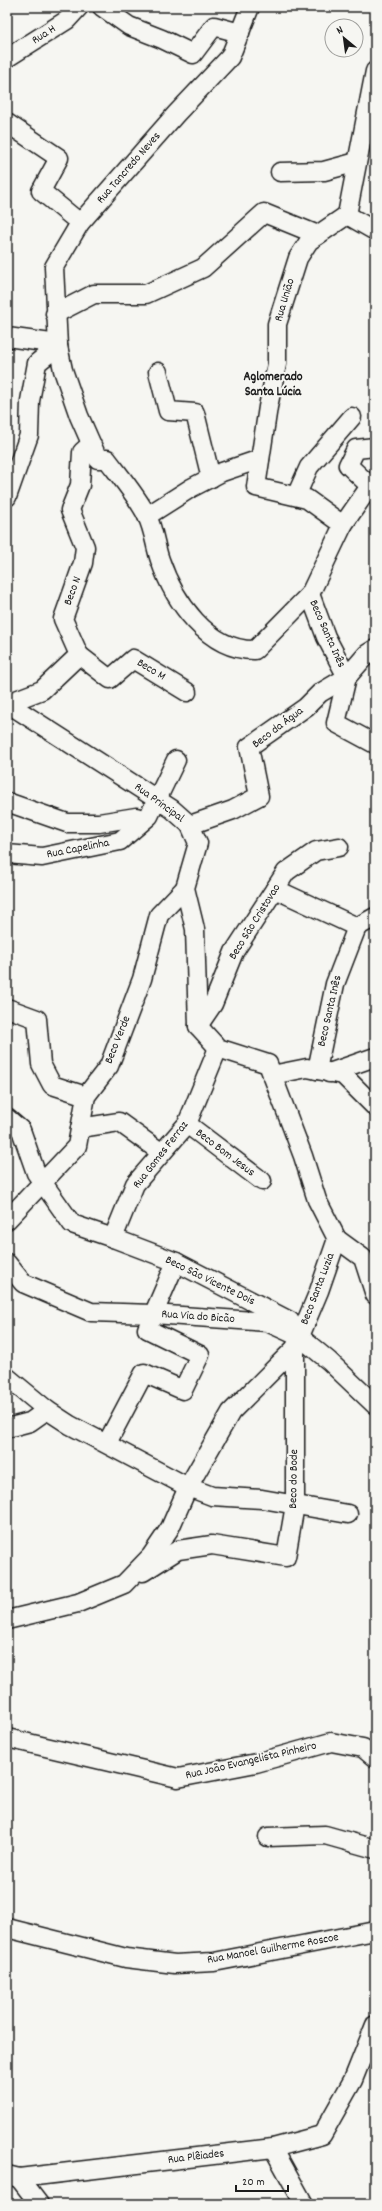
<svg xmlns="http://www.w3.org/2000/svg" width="382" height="2211" viewBox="0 0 382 2211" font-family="Dekko,sans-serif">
	<rect width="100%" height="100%" fill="#f6f6f2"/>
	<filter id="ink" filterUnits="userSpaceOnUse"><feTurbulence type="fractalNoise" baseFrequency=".025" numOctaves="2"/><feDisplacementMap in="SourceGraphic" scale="8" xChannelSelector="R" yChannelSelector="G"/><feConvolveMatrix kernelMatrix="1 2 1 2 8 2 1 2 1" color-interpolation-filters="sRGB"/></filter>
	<g filter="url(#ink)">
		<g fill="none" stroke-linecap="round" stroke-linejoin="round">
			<defs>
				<g id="minor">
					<path d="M102,7L129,26L162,39L193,54L214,26L240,33"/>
					<path d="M250,7L230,57L176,114L80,223L54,267L58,346L63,370L79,416L98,459H107C119,475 139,499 147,516C154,530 155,546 160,560C174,601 208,651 255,650L310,594L343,525L307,499L256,487L268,407L277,364V324L298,258L309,241L347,215"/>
					<path d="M7,58L67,20L79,7"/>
					<path d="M7,123L59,158L41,191L80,223"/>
					<path d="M280,172L324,171L357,162"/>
					<path d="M347,215L375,71"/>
					<path d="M347,215L375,231"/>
					<path d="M55,314L94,294H146L203,268L264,213L318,235"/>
					<path d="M7,337L58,344"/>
					<path d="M158,372L168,411L195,413L211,478"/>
					<path d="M296,496L309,467L352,417"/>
					<path d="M7,497L29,435L30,401L37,363L58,346"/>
					<path d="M147,516L191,488L222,472L260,459"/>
					<path d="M343,525L370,486L348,465L356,449L375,447"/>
					<path d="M310,594L326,637L347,677L336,723L375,744"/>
					<path d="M79,655L110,679L133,659L187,692"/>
					<path d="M7,703L172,809L190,825L198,843L185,888L195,929L198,1026L218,1048L268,1064L303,1156L317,1200L337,1239L319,1291L295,1348L231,1412L188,1487L170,1528L151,1556L124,1584L78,1603L7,1620"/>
					<path d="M8,703L42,690L79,655L63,619L83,563L85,547L70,510L80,485L82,452L91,444"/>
					<path d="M7,802L67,823H99L136,817L145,819"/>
					<path d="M190,825L233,810L259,796L249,747L306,707L320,693L347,677L367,654L375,649"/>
					<path d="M7,854L42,857L120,841L149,816L176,760"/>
					<path d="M275,889L357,927"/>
					<path d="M7,1008L37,1019L41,1064L52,1085L86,1096"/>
					<path d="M198,1026L213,1004L234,952L286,872L316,851L339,847"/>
					<path d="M317,1070L335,984L357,927L375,917"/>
					<path d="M329,1073L375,1057"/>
					<path d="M272,1075L307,1068L343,1075L375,1107"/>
					<path d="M7,1118L21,1130L36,1173L72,1224L113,1238L135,1184L187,1124L218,1048"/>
					<path d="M187,1124L262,1181"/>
					<path d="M80,1128L119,1122L162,1153"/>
					<path d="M7,1220L77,1146L86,1096L109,1066L142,979L159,915L185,888"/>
					<path d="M113,1238L176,1262L290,1321"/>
					<path d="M337,1239L363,1258L375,1295"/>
					<path d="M7,1263L23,1283L91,1312L153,1314L267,1322L300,1337L329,1361L375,1405"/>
					<path d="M7,1377L47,1410"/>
					<path d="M7,1428L30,1422L47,1410L70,1425L188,1487L212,1496L262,1499L348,1514"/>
					<path d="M107,1443L144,1373L183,1390L200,1355L147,1329L176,1262"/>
					<path d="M143,1572L178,1550L212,1545L286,1557L295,1505V1348"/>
					<path d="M7,1738L178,1778L256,1763L331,1742L363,1748L375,1758"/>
					<path d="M268,1837L325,1835L375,1849"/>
					<path d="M7,1928L126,1958L175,1964L214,1962L375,1931"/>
					<path d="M273,2148L304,2204"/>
					<path d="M7,2175L19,2178L273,2148L322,2135L353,2080L375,2025"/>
					<path d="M19,2178L39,2204"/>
				</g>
			</defs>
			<use href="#minor" stroke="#1c1c1c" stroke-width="21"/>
			<use href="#minor" stroke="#f6f6f2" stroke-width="18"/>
		</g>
	</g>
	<g text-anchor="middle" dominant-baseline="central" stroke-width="4" stroke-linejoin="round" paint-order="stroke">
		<g font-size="12" fill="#1c1c1c" stroke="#f6f6f2">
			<text transform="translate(44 35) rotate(-33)">Rua H</text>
			<text transform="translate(129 168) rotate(-49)">Rua Tancredo Neves</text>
			<text transform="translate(285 300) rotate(-73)">Rua União</text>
			<text transform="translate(73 591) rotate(-70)">Beco N</text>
			<text transform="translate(327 634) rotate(66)">Beco Santa Inês</text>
			<text transform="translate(151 670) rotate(31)">Beco M</text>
			<text transform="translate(278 728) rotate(-37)">Beco da Água</text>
			<text transform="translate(159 803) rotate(36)">Rua Principal</text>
			<text transform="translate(78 849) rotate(-11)">Rua Capelinha</text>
			<text transform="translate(255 922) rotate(-58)">Beco São Cristovao</text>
			<text transform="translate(330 1011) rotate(-77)">Beco Santa Inês</text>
			<text transform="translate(118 1040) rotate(-68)">Beco Verde</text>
			<text transform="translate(225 1153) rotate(37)">Beco Bom Jesus</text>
			<text transform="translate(161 1155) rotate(-52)">Rua Gomes Ferraz</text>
			<text transform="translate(210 1281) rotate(26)">Beco São Vicente Dois</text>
			<text transform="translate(318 1289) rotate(-69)">Beco Santa Luzia</text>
			<text transform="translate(198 1317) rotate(4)">Rua Via do Bicão</text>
			<text transform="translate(294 1479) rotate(-89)">Beco do Bode</text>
			<text transform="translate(251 1761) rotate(-13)">Rua João Evangelista Pinheiro</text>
			<text transform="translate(273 1949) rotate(-10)">Rua Manoel Guilherme Roscoe</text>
			<text transform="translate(196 2157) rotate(-7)">Rua Plêiades</text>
		</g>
		<g font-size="13" font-weight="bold" fill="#1c1c1c" stroke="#f6f6f2">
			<text x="273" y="377">Aglomerado<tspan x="273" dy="15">Santa Lúcia</tspan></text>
		</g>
	</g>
	<rect width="382" height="2211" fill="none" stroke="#f6f6f2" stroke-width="24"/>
	<rect x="12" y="12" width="358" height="2187" fill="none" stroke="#1c1c1c" stroke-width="1.5" filter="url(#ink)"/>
	<g transform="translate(344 38) rotate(331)"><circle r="19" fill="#f6f6f2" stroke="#9f9f9c"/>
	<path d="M0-3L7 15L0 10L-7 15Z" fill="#1c1c1c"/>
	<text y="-6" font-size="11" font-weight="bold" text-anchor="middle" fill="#1c1c1c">N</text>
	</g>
	<path d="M236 2185v6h52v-6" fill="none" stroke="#1c1c1c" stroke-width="2"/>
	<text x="242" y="2185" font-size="12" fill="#1c1c1c" stroke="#f6f6f2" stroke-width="3" paint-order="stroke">20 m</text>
</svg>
